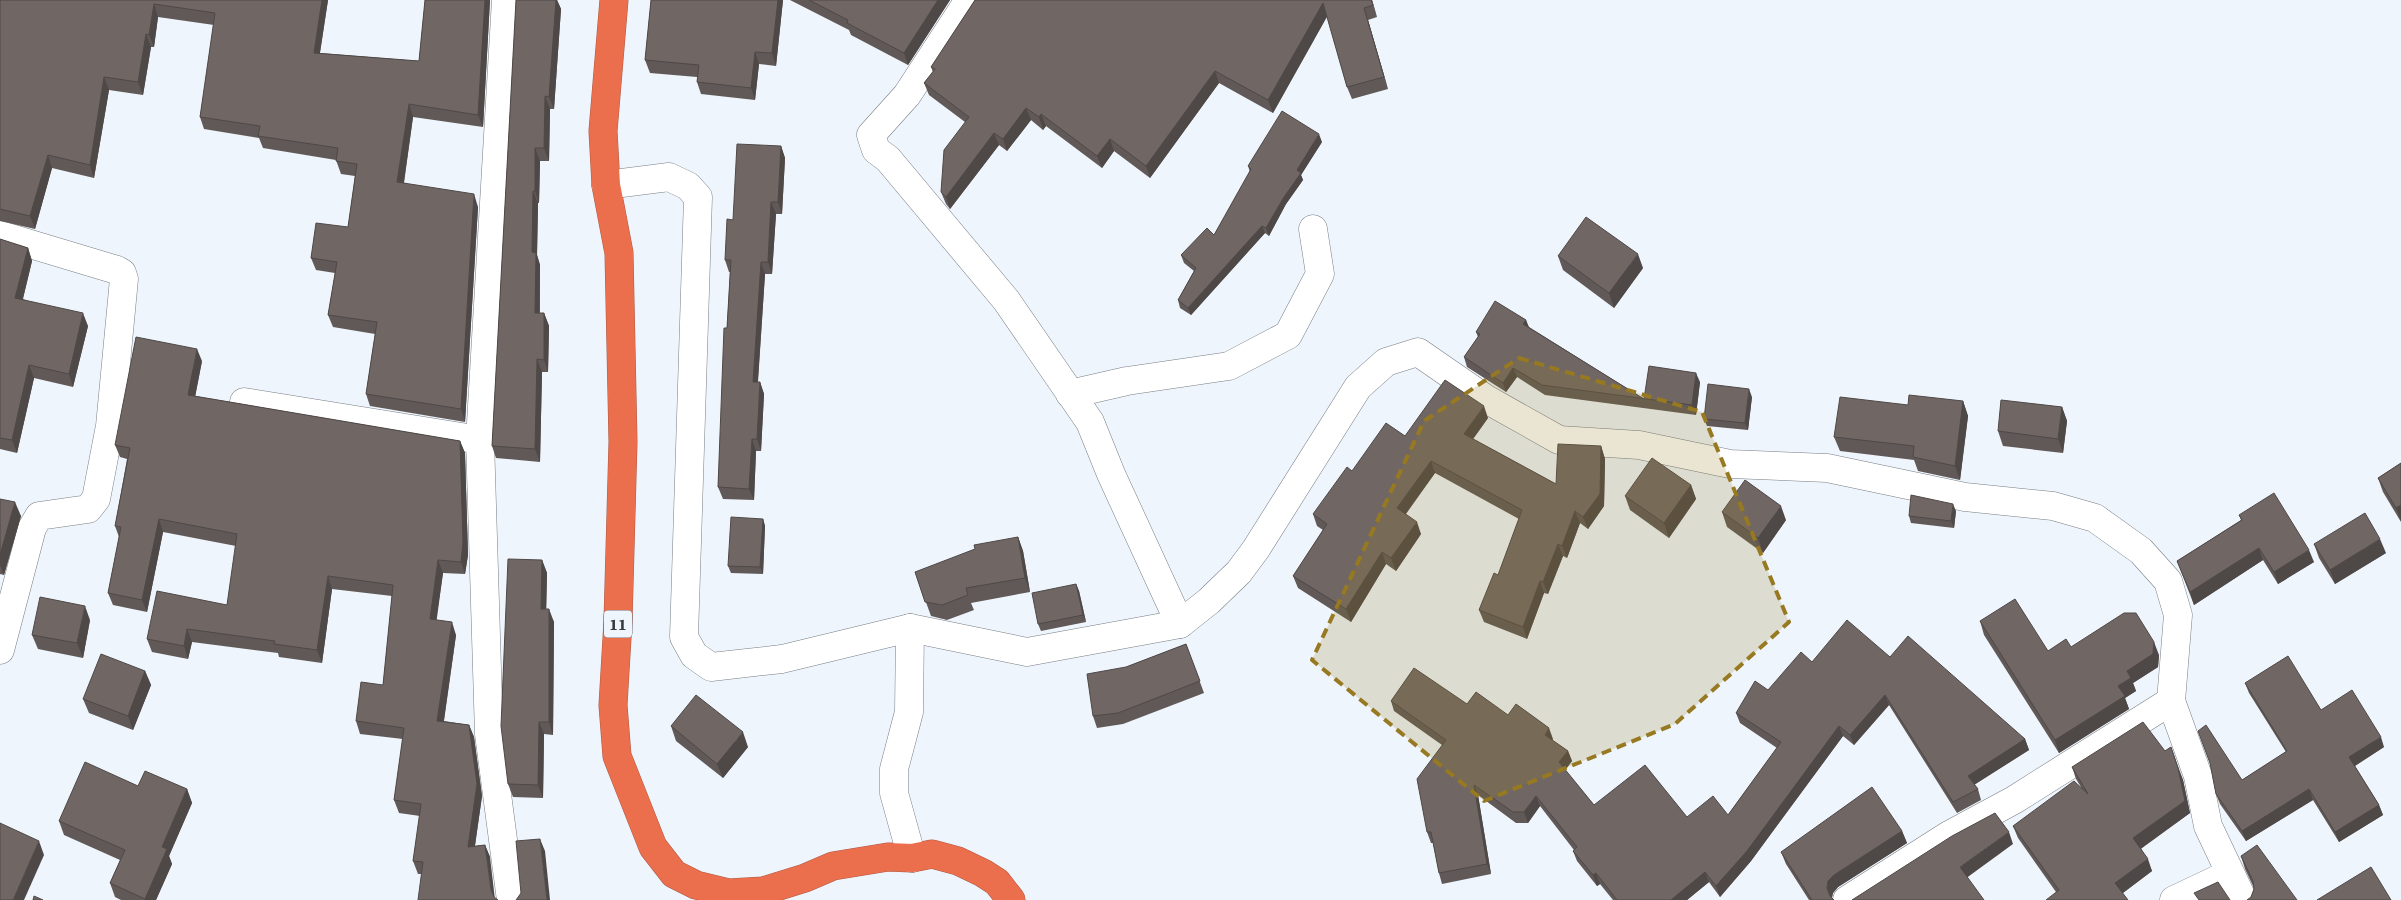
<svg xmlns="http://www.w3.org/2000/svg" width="2401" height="900" viewBox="0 0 2401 900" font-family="'Source Serif 4',serif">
	<rect width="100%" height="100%" fill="#eff5fc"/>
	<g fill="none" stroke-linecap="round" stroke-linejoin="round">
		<defs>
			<g id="street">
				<path d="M506,0L480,440L489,734L511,900"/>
				<path d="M969,0L907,95L871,135L876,150L888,159L1006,300L1090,422L1111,474L1180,624"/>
				<path d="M606,185L669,177L688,186L698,197L684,637L694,655L711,667L782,659L910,628L1027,652L1180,624L1209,601L1239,572L1256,549L1358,387L1386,362L1418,352L1486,399L1559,440L1639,445L1730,464L1827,468L1965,497L2053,506L2095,518L2141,551L2168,581L2178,615L2171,701"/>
				<path d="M0,235L117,270L122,273L124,279L110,426L96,499L88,509L39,516L32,528L0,650"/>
				<path d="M1070,394L1127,381L1229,366L1288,335L1320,274L1313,229"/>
				<path d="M244,402L480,440"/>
				<path d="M910,628L909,712L894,769V793L912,858"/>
				<path d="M1847,900L1949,835L2014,800L2171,701L2198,776L2208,826L2243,900"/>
				<path d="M2174,900L2229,874"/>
			</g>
			<path id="highway" d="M614,0L603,131L606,185L619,253L623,442L618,621L613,705L617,756L653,847L674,874L696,885L729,893L763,891L805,878L833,866L888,857L912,858L932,854L958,861L983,873L997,882L1011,900"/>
		</defs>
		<use href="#street" stroke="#787e84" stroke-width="29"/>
		<use href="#highway" stroke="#ad5c48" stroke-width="29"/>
		<use href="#street" stroke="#fff" stroke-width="28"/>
		<use href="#highway" stroke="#eb6e4d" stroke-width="28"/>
	</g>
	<g fill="#605957">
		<path d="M0,0H328L320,53L419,61L425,0H490L483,127L413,117L404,183L478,207L465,422L370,406L366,394L375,334L333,327L328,315L335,273L316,270L311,258L348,227L355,176L341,174L336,160L263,148L259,138L204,129L200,117L214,25L158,17L154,47H151L143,95L109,90L94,178L52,168L35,229L0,221Z"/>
		<path d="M516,0H557L561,9L554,109H550L549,161H540L539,203H538L537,255L540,265V313H544L549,326L548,372H542L540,462L496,458L492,446Z"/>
		<path d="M651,0H783L776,66L759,64L755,100L701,94L697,82V77L650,73L645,60Z"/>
		<path d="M790,0H950L908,65L851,35L849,30Z"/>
		<path d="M975,0H1372L1377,17L1368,20L1388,89L1352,99L1347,87L1327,16L1273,113L1219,83L1150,178L1114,151L1102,168L1046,126L1043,130L1031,120L1007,151L999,145L950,209L946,204L941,192L965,122L929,95L924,83L933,72L931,67Z"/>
		<path d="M1322,142L1301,175L1303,180L1286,204L1269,236L1265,233L1191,315L1180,308L1178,300L1194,271L1184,263L1181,255L1214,235L1250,172L1248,166Z"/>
		<path d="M781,146L785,158L782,214H776L772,274H765L758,382H760L764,394L761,451H756L754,500L723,499L718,487L730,272H729L725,260L733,220Z"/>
		<path d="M0,239L28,248L32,261L23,299L88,326L73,387L34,378L17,453L0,449Z"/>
		<path d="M1558,256L1643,268L1614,308L1563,270Z"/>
		<path d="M1526,320L1529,327L1644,399L1700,382L1696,415L1545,395L1517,377L1506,392L1467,367L1464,357L1478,337L1476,332Z"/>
		<path d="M202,361L195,396L460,441L465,453L468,555L465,574L443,573L436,620L456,635L444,721L469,725L474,737L482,796L475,846L485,845L490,857L421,874H418L413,861L420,816L399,813L394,800L403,739L360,734L356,721L383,685L392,596L332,589L322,663L279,657L278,653L192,642L188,659L152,652L147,639L227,605L236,546L163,532L147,612L113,605L108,593L119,537L115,526L127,459L120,457L115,445Z"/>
		<path d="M1752,397L1748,430L1707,426L1704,419Z"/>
		<path d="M1963,401L1968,416L1960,480L1918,471L1914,460L1840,451L1834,437Z"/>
		<path d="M2062,407L2067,421L2063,453L2003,446L1998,431Z"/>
		<path d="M1488,418L1473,439L1556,484L1601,446L1605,459L1604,506L1588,529L1580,523L1567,558L1563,556L1548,594L1544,593L1527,639L1484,622L1479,610L1498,575L1519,519L1435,473L1406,514L1421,534L1396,571L1386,564L1351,622L1298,588L1293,576L1323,530L1317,526L1313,514L1405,436Z"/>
		<path d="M2401,463V522L2383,492L2378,478Z"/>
		<path d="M1691,485L1696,499L1669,538L1630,510L1625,496Z"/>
		<path d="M0,499L21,516L4,575L0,574Z"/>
		<path d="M1956,511L1954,528L1911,523L1909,516Z"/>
		<path d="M1722,512L1786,520L1763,553L1727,527Z"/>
		<path d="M2239,515L2314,562L2278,584L2263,560L2194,605L2177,561L2241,520Z"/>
		<path d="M763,519L765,526L763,574L731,573L728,566Z"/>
		<path d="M1018,537L1023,551L1030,592L971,603L974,610L947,620L931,616L915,572Z"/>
		<path d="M2314,544L2386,553L2335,584L2319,558Z"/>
		<path d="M542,560L547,573L546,609L554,622L553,735L544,734L543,798L513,797L508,784Z"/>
		<path d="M1076,584L1079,591L1086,622L1041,631L1038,624Z"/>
		<path d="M90,620L83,658L38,649L32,635Z"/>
		<path d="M1980,621L2048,651L2071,647L2159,655L2158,667L2133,683L2136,691L2125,698L2129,709L2059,753L1984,635Z"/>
		<path d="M1186,644L1204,693L1123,724L1097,728L1093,716L1126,667Z"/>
		<path d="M1890,657L2025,739L2029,750L1974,785L1978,789L1981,800L1957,813L1889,705L1854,745L1843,736L1751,861L1720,897L1709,882L1687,900H1613L1600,884L1597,886L1577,861L1573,851L1574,850L1540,806L1528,823H1516L1478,795L1491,874L1442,884L1439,873L1433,843H1431L1427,832L1442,745L1394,711L1391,701L1467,704L1508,715L1553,739L1552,740L1568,751L1572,761L1565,770L1594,805L1687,817L1728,815L1777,748L1740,723L1736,713L1768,690L1812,662Z"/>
		<path d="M145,671L151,685L133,730L89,713L83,699Z"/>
		<path d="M2245,683L2321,710L2384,747L2355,766L2379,805L2383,815L2339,842L2313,800L2246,841L2220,804L2216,794L2242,780L2286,752L2249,693Z"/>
		<path d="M671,726L748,747L723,778L676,741Z"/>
		<path d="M2171,747L2183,780L2190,813L2141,848L2152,871L2123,893L2056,892L2018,838L2013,826L2081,787L2076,779L2072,767L2165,751Z"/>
		<path d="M138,786L187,789L192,803L169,856L172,864L156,900H121L115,897L110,883L120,860L64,835L59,821Z"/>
		<path d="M1902,831L1907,843L1838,887L1833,893L1832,898L1834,900H1809L1786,864L1781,852Z"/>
		<path d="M2241,856L2297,900L2251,897L2254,889L2253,886L2245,869Z"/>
	</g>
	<g fill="#4e4847">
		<path d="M322,0H328L318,65L314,53Z"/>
		<path d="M485,0H490L483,127L478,115Z"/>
		<path d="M556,0H557L561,9L554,109L549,97Z"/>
		<path d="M778,0H783L776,66L772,53Z"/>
		<path d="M938,0H950L908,65L904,53Z"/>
		<path d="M1371,0H1372L1377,17L1373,5Z"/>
		<path d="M1323,3L1328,15L1273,113L1268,100Z"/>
		<path d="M154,4L158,17L154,47L149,35Z"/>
		<path d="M1364,8L1368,20L1388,89L1384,77Z"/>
		<path d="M146,34L151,47L143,95L138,82Z"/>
		<path d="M755,52L759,64L755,100L751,88Z"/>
		<path d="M1215,71L1219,83L1150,178L1146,166Z"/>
		<path d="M104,77L109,90L94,178L90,165Z"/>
		<path d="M545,96L550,109L549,161L544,148Z"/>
		<path d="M409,104L413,117L402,195L397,182Z"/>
		<path d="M1026,108L1031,120L1007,151L1003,139Z"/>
		<path d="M1041,114L1046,126L1043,130L1039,117Z"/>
		<path d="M994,133L999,145L950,209L946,197Z"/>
		<path d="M1319,134L1322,142L1301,175L1303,180L1286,204L1269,236L1266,228L1297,170Z"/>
		<path d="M1110,139L1114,151L1102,168L1097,156Z"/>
		<path d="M781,146L785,158L782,214L778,202Z"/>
		<path d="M535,148L540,161L539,203L535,191Z"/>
		<path d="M48,155L52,168L35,229L30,216Z"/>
		<path d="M533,191L538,203L537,255L540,265L539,326L535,313L532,252Z"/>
		<path d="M474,194L478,207L465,422L461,409Z"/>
		<path d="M771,202L776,214L772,274L768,262Z"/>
		<path d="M1262,226L1265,233L1191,315L1188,308Z"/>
		<path d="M28,248L32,261L20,310L15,298Z"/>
		<path d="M1638,254L1643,268L1614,308L1609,293Z"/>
		<path d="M761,262L765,274L757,393L753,382Z"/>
		<path d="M83,313L88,326L73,387L69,374Z"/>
		<path d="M544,313L549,326L548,372L544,360Z"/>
		<path d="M1526,320L1529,329L1523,324Z"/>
		<path d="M197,349L202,361L193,408L188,395Z"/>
		<path d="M537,359L542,372L540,462L535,449Z"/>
		<path d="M29,365L34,378L17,453L12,440Z"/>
		<path d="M1513,368L1517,377L1506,392L1503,383Z"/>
		<path d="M1696,373L1700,382L1696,415L1692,405Z"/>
		<path d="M760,382L764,394L761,451L757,439Z"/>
		<path d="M1749,389L1752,397L1748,430L1745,423Z"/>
		<path d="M1963,401L1968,416L1960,480L1955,466Z"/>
		<path d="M1484,406L1488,418L1468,446L1464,434Z"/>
		<path d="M2062,407L2067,421L2063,453L2058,439Z"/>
		<path d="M752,439L756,451L754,500L749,489Z"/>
		<path d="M460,441L465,453L468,555L465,574L461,562Z"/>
		<path d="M1601,446L1605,459L1604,506L1588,529L1583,517Z"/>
		<path d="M1431,461L1435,473L1401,520L1397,508Z"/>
		<path d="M1691,485L1696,499L1669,538L1664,523Z"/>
		<path d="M15,502L21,516L4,575L0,565V555Z"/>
		<path d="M1953,504L1956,511L1954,528L1951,521Z"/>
		<path d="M2401,505V521L2396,508Z"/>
		<path d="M1781,506L1786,520L1763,553L1758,538Z"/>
		<path d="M1575,511L1580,523L1567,558L1562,546Z"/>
		<path d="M159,519L163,532L147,612L142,600Z"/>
		<path d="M763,519L765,526L763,574L760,567Z"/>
		<path d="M1417,522L1421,534L1396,571L1391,558Z"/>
		<path d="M1018,537L1023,551L1030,592L1025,578Z"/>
		<path d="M2380,539L2386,553L2335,584L2330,570Z"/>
		<path d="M1558,544L1563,556L1548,594L1543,582Z"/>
		<path d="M2259,548L2263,560L2194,605L2190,592Z"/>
		<path d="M2309,550L2314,562L2278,584L2274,572Z"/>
		<path d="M1382,552L1386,564L1351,622L1346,609Z"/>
		<path d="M438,560L443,573L435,632L430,619Z"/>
		<path d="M542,560L547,573L546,622L541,609Z"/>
		<path d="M328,576L332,589L322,663L317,650Z"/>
		<path d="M1540,581L1544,593L1527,639L1523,627Z"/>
		<path d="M1076,584L1079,591L1086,622L1083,615Z"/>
		<path d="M85,606L90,620L83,658L77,643Z"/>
		<path d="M549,609L554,622L553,735L549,722Z"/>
		<path d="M452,622L456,635L442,733L437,721Z"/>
		<path d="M187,629L192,642L188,659L184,646Z"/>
		<path d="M2154,642L2159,655L2158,667L2133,683L2136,691L2125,698L2129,709L2059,753L2055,740L2118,686L2127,671Z"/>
		<path d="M145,671L151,685L133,730L128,716Z"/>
		<path d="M1885,695L1889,705L1854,745L1850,735Z"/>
		<path d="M539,722L544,734L543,798L538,785Z"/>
		<path d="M469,725L474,737L482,796L473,859L468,847Z"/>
		<path d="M1839,726L1843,736L1751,861L1720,897L1716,886Z"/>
		<path d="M1549,728L1553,739L1549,745L1545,735Z"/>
		<path d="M743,732L748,747L723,778L717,764Z"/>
		<path d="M2381,737L2384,747L2353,767L2349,757Z"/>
		<path d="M2025,739L2029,750L1972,786L1968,776Z"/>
		<path d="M1568,751L1572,761L1563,773L1559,762Z"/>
		<path d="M2178,768L2183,780L2190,813L2138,851L2133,838Z"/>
		<path d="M1474,785L1478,795L1491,874L1487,864Z"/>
		<path d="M187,789L192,803L169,856L172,864L156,900H145V899L162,847Z"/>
		<path d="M2309,789L2313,800L2246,841L2242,831Z"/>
		<path d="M1536,796L1540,806L1528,823L1524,812Z"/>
		<path d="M2379,805L2383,815L2339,842L2335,832Z"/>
		<path d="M1902,831L1907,843L1838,887L1833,893L1831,900L1827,888L1828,881L1834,875Z"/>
		<path d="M2009,832L2013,844L1965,879L1960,867Z"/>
		<path d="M540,839L545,851L550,900H547Z"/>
		<path d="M39,841L44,855L24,900H13Z"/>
		<path d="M485,845L490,857L495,900L491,890Z"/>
		<path d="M2148,859L2152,871L2120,895L2115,883Z"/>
		<path d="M1705,872L1709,882L1687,900H1671Z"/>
		<path d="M1596,873L1600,884L1597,886L1593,875Z"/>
	</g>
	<g fill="#706765" stroke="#4e4847">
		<path d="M0,0H322L314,53L419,61L425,0H485L478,115L409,104L397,182L474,194L461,409L366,394L377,322L328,315L337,262L311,258L316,223L348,227L357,164L336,161L338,148L258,136L260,126L200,117L215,13L154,4L149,35L146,34L138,82L104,77L90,165L48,155L30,216L0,209Z"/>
		<path d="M516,0H556L549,97L545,96L544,148H535V191H533L532,252L536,253L535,313H544V360L537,359L535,449L492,446Z"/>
		<path d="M651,0H778L772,53L755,52L751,88L697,82L699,65L645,60Z"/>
		<path d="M809,0H938L904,53L847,23L848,20Z"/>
		<path d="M975,0H1371L1373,5L1364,8L1384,77L1347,87L1323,3L1268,100L1215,71L1146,166L1110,139L1097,156L1041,114L1039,117L1026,108L1003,139L994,133L946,197L941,192L944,150L969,117L924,83L935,69L931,67Z"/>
		<path d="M1282,111L1319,134L1297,170L1301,173L1284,197L1266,228L1262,226L1188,308L1178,300L1196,268L1181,255L1207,228L1214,235L1251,169L1248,166Z"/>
		<path d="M737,144L781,146L778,202H771L768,262H761L753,382H760L757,439H752L749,489L718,487L724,328H727L731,260H725L727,219L733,220Z"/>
		<path d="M1586,217L1638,254L1609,293L1558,256Z"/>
		<path d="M0,239L28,248L15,298L83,313L69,374L29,365L12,440L0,438Z"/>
		<path d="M1495,301L1526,320L1523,324L1644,399L1649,366L1696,373L1692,405L1542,385L1513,368L1503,383L1464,357L1480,334L1476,332Z"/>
		<path d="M136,337L197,349L188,395L460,441L463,542L461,562L438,560L430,619L452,622L437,721L469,725L477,784L468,847L485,845L491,890L494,897L498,900H418L423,862L413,861L421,804L394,800L404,728L356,721L361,682L383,685L393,585L328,576L317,650L274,644L275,641L187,629L184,646L147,639L157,591L227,605L237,534L159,519L142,600L108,593L121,527L115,526L130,448L115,445Z"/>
		<path d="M1445,380L1484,406L1464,434L1556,484L1558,444L1601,446L1600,494L1583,517L1575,511L1562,546L1558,544L1543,582L1540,581L1523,627L1479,610L1494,573L1498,575L1522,510L1431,461L1397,508L1417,522L1391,558L1382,552L1346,609L1293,576L1327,524L1313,514L1347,467L1352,471L1386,423L1405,436Z"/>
		<path d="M1708,384L1749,389L1745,423L1704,419Z"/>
		<path d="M1909,395L1963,401L1955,466L1913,457L1914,446L1834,437L1840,397L1908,405Z"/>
		<path d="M2001,400L2062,407L2058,439L1998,431Z"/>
		<path d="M1652,458L1691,485L1664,523L1625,496Z"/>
		<path d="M2401,463V505L2396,508L2378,478Z"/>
		<path d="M1745,480L1781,506L1758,538L1722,512Z"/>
		<path d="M2274,493L2309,550L2274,572L2259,548L2190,592L2177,561L2242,520L2239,515Z"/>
		<path d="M1911,495L1953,504L1951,521L1909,516Z"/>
		<path d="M0,499L15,502L0,555Z"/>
		<path d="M2365,513L2380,539L2330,570L2314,544Z"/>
		<path d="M731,517L763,519L760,567L728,566Z"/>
		<path d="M1018,537L1025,578L966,588L968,595L942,605L925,602L915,572L975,549L974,545Z"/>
		<path d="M508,559L542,560L541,609H549V722H539L538,785L508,784L501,726Z"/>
		<path d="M1076,584L1083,615L1038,624L1032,593Z"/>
		<path d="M40,597L85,606L77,643L32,635Z"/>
		<path d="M2015,599L2048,651L2066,639L2071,647L2124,613H2136L2154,642L2153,654L2127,671L2131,678L2118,686L2125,696L2055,740L1980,621Z"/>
		<path d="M1847,620L1890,657L1908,636L2025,739L1968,776L1978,789L1953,802L1885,695L1850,735L1839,726L1747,851L1716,886L1705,872L1671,900H1617L1596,873L1593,875L1573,851L1577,847L1536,796L1524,812H1513L1474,785L1487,864L1439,873L1431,832H1427L1417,779L1446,740L1391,701L1414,668L1467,704L1476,692L1508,715L1516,704L1549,728L1545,735L1568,751L1559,762L1594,805L1645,765L1687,817L1713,796L1728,815L1781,742L1736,713L1755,681L1768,690L1801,652L1812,662Z"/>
		<path d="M1186,644L1200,681L1118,713L1093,716L1087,674L1126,667Z"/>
		<path d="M101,654L145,671L128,716L83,699Z"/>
		<path d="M2288,656L2321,710L2352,690L2381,737L2349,757L2379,805L2335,832L2309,789L2242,831L2216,794L2210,763L2198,731L2206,725L2242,780L2287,751L2245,683Z"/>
		<path d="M696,695L743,732L717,764L671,726Z"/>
		<path d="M2143,722L2165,751L2171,747L2178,768L2185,801L2133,838L2148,859L2115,883L2128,900H2046L2059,890L2013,826L2074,781L2088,794L2072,767Z"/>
		<path d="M85,762L138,786L145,771L187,789L162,847L167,849L145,899L110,883L125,850L59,821Z"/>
		<path d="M1872,787L1902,831L1834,875L1828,881L1827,888L1830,896L1834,900H1812L1781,852Z"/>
		<path d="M1995,813L2009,832L1960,867L1984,900H1852L1952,836Z"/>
		<path d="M0,823L39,841L13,900H0Z"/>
		<path d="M540,839L547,900H516L521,893L516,841Z"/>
		<path d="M2257,845L2297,900H2247L2251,897L2254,889L2253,881L2241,856Z"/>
		<path d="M2371,867L2391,900H2317Z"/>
		<path d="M2218,882L2230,900H2199L2194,893Z"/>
		<path d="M34,896L43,900H33Z"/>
	</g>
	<path fill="#977921" fill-opacity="0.2" stroke="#977921" stroke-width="4" stroke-dasharray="10 6" stroke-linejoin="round" d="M1519,358L1702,412L1789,622L1675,724L1484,801L1312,660L1424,421Z"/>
	<g text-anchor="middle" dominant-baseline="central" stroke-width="5" stroke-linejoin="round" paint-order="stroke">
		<rect fill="#eff5fc" stroke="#707377" stroke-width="1" x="604" y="610.5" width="28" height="27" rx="4"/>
		<g font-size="16" font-weight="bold" fill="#393b3e">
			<text x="618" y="624">11</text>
		</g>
	</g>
</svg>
